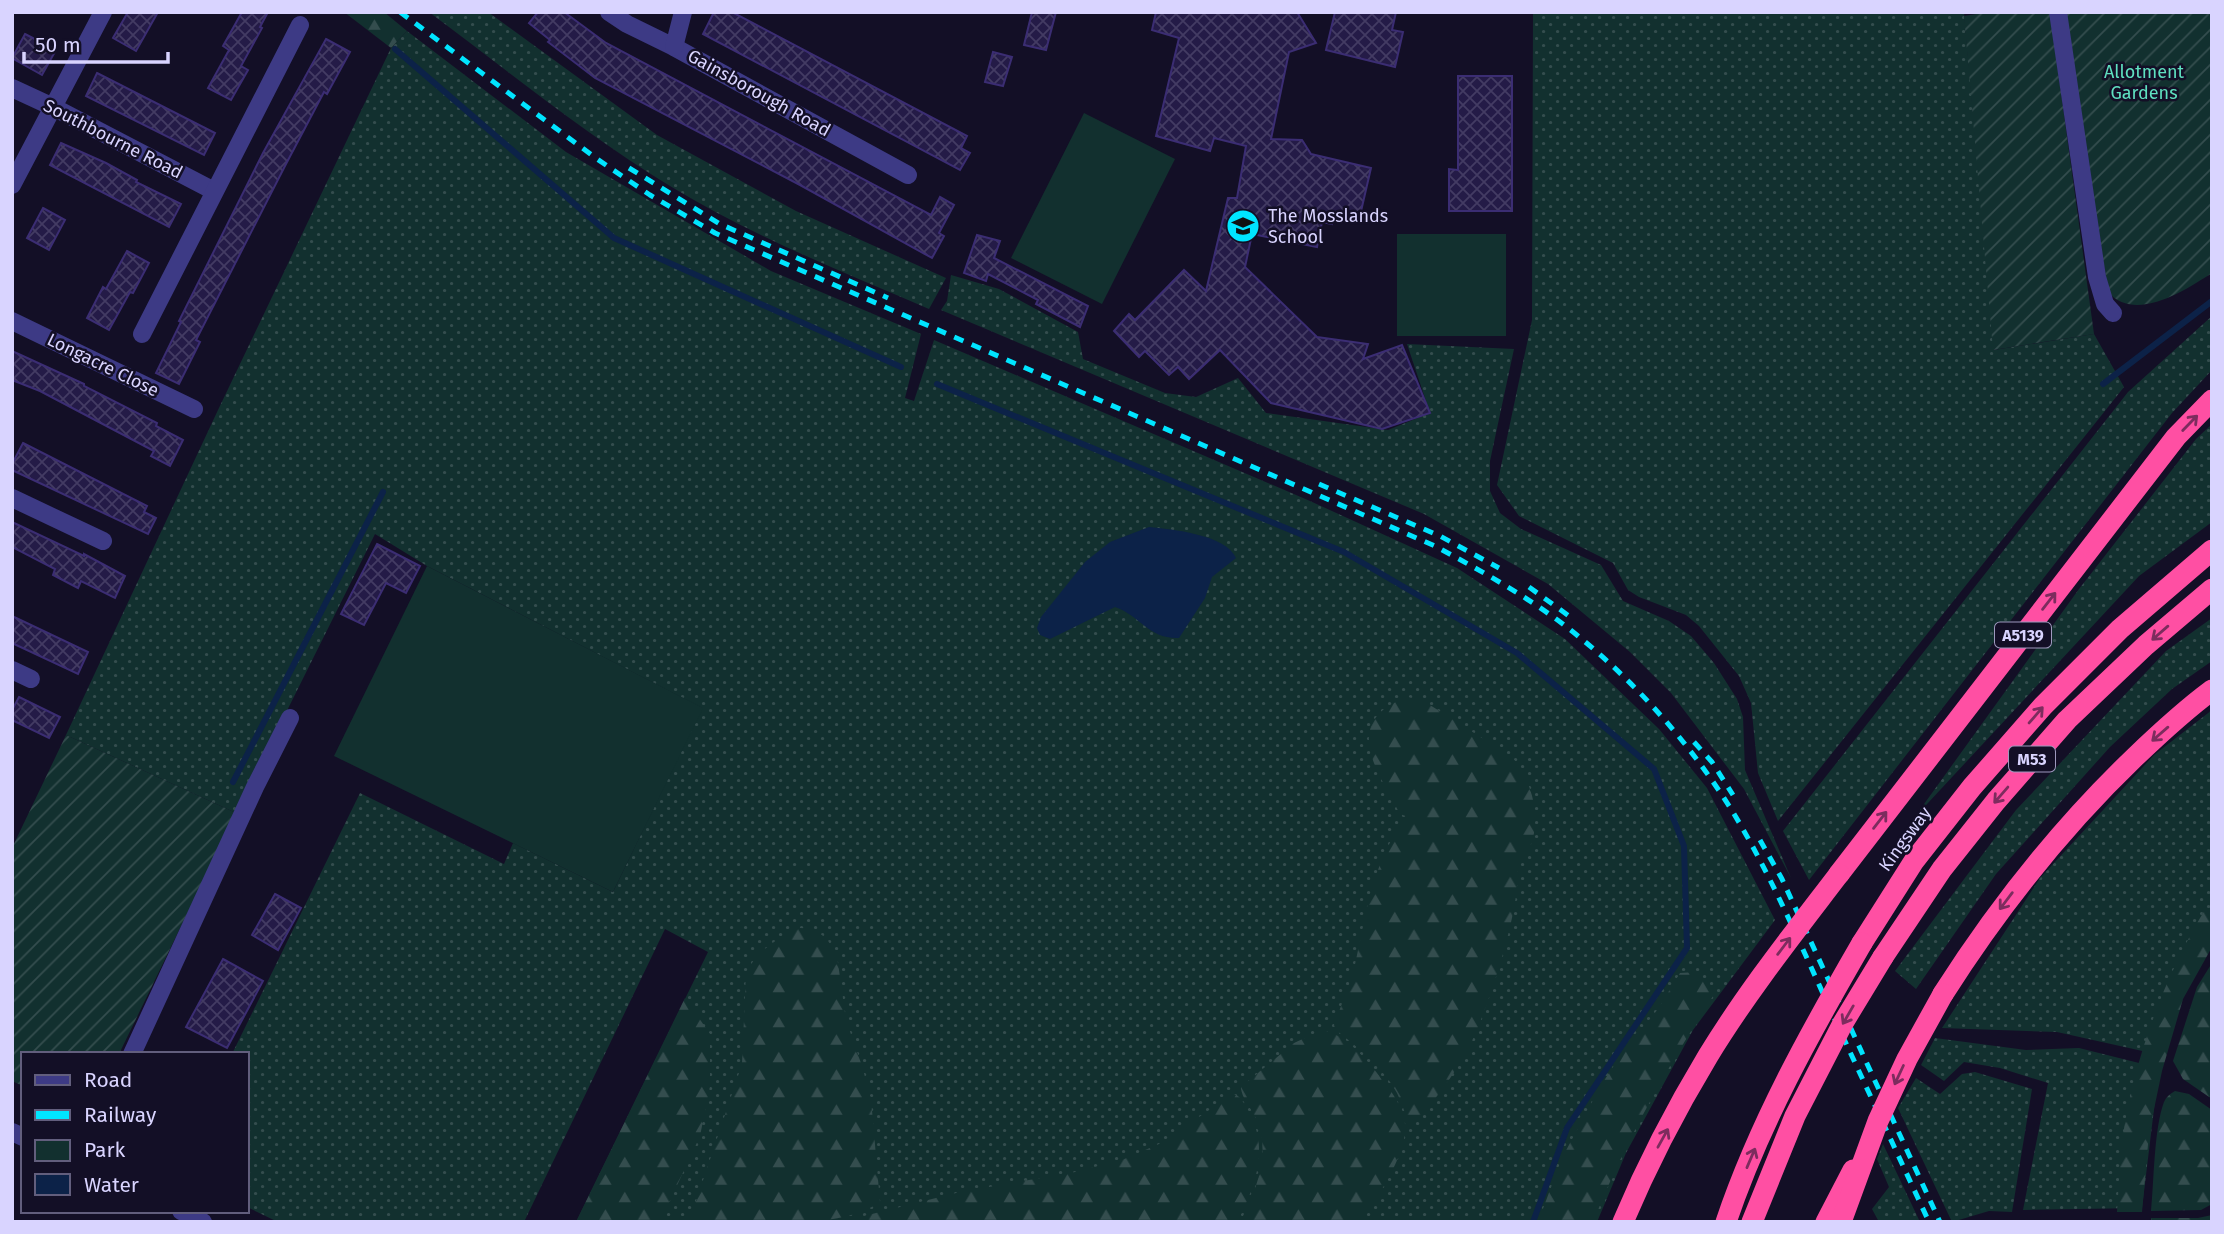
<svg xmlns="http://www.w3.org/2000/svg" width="2224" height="1234" viewBox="0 0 2224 1234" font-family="'Fira Sans',sans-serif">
	<defs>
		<pattern id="grass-dots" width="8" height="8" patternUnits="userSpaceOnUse" patternTransform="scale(1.75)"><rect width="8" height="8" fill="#12302f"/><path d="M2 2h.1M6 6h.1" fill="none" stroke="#344d4e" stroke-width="1.8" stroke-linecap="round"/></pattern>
		<pattern id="forest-firs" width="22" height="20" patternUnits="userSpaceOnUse" patternTransform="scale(1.75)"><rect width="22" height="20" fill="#12302f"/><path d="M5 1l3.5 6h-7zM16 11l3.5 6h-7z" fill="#344d4e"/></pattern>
		<pattern id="garden-furrows" width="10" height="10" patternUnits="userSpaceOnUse" patternTransform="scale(1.75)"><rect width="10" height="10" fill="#12302f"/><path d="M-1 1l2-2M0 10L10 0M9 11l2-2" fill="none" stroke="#344d4e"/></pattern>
		<pattern id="building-cross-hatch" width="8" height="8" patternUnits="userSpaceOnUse" patternTransform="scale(1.75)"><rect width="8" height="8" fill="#241b47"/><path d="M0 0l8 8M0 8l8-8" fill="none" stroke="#433b63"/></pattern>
	</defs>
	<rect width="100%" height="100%" fill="#130f26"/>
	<g fill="url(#grass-dots)">
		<path d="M429,12H488L657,135L796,211L946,278L929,309C841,271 752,236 670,186C586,135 508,71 429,12Z"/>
		<path d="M1533,12H1964L1994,350L2094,334L2124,387L1778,821L1758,773L1751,703L1739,676L1699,626L1686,615L1639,597L1628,590L1613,563L1519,516L1497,485L1532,320Z"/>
		<path d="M407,31L566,152L771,271L921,334L905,398L914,401L934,340L1310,501L1457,568L1565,639L1659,729L1707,788L1775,920L1693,1030L1626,1153L1597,1222H576L708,952L665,929L524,1222H278L247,1207V1054H232L360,793L504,864L513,843L613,892L702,708L427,566L375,534L236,813L66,735L218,410L391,48Z"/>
		<path d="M951,275L999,289L1078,332L1083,359L1165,393L1196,397L1238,378L1266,413L1388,430L1430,413L1407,344L1514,349L1490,461V491L1500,513L1521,529L1601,565L1623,601L1669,621L1691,636L1714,663L1737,699L1743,717L1745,770L1791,878L1744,789L1671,693L1630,652L1548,584L1424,514L941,310L947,301Z"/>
		<path d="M2212,316V370L2172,413L1809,880L1783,831L2128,392Z"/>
		<path d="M2212,424V522L2139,576L1914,818L2079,589L2196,439Z"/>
		<path d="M2212,618V661L2172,689L2110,747L1996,874L1916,989L1895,971L2016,810L2166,651Z"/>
		<path d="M2212,710V935L2156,1054L2057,1032L1942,1028L2040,878L2154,755Z"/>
		<path d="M1935,1038L2026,1050L2079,1048L2147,1065L2158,1076L2142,1208L2023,1210L2048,1083L2000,1068L1964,1062L1944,1081L1921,1065Z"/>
		<path d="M1975,1072L2032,1089L2012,1212L1989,1211L1952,1222L1898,1108L1916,1078L1940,1094L1962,1074Z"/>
		<path d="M1883,1144L1920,1222H1879L1872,1209L1889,1187L1877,1159Z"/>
	</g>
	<g fill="url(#forest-firs)">
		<path d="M344,12H384L407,31L391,48Z"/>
		<path d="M1407,697L1422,700L1512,757C1532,781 1542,817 1530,847C1527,853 1527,857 1521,861L1516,860C1526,896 1487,1012 1469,1047C1454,1075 1434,1103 1411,1125L1409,1124C1405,1114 1402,1103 1397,1093C1383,1067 1358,1048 1336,1030L1334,1025L1353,974L1369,898L1381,861L1399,824L1414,819L1400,814C1377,770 1340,722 1407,697Z"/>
		<path d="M2204,911H2212V947L2183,999L2162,1071L2149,1133L2142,1212H2117C2119,1189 2119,1165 2122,1142C2133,1062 2163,980 2204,911Z"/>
		<path d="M800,928L814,929L827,939L837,956L846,1020L862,1066L871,1099L880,1202C838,1232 741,1222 689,1222L742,1064L746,972L758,954L782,936Z"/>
		<path d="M2212,963V1099L2183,1079L2173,1061L2197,987Z"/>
		<path d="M1696,972L1715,993C1668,1066 1625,1141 1593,1222H1538L1562,1158L1600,1087L1618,1059L1658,1009L1680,973Z"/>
		<path d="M685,998L710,1034V1086L700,1136L660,1222H576Z"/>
		<path d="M1322,1030C1341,1033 1361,1053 1373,1068C1385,1083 1399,1099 1404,1118C1412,1149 1377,1196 1362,1222H1240C1256,1191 1271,1155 1257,1121C1253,1110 1241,1098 1241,1087L1294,1043Z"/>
		<path d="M2175,1091L2189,1094L2212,1110V1204L2201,1210L2151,1211C2154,1182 2154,1128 2164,1102C2166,1097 2170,1094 2175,1091Z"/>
		<path d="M1233,1094C1242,1096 1245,1106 1250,1114C1269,1150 1255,1188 1237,1222H840L960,1192L1075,1172L1122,1160L1159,1144Z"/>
		<path d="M2212,1215V1222H2151V1218H2198Z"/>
	</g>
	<g fill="#12302f">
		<path d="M1084,113L1175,159L1102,304L1011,258Z"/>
		<rect x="1397" y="234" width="109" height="102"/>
		<path d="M427,566L703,708L613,892L334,756Z"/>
	</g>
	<g fill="url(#garden-furrows)">
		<path d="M1989,12H2050L2094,334L1993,350L1964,16Z"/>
		<path d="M2065,12H2212V273C2184,291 2135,323 2108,292Z"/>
		<path d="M66,735L236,813L119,1054H23V1086L12,1081V848Z"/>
	</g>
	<path fill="#0c2248" d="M1149,527C1171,529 1227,535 1236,558L1212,577L1205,598L1179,638C1148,639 1141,616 1115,607L1050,639L1040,635L1037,628L1041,617L1085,562L1110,542Z"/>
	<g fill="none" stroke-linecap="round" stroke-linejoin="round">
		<g stroke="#0c2248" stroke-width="6">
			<path d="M395,49L614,238L901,367"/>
			<path d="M937,384L1344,552L1517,653L1654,769L1684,846L1687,948L1567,1128L1533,1222"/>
			<path d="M2103,384L2212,301"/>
			<path d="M233,782L383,492"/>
		</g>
	</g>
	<g fill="url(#building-cross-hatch)" stroke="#3b2d73" stroke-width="2">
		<path d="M128,12H158L136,51L113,38Z"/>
		<path d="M242,12H268L260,27L262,28L241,66L248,70L231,100L208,88L229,50L223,46Z"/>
		<path d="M538,12H564L606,43L931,215L940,197L954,205L939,233L944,236L932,258L800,185L595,78L548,42L550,40L529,23Z"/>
		<path d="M714,12H732L967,136L961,148L970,153L960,170L703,34Z"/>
		<path d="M1032,12H1056L1046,50L1024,45Z"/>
		<path d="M1156,12H1297L1316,43L1289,52L1271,139L1302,140L1311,154L1371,168L1359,220L1334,213L1332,224L1322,222L1317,247L1252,234L1245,267L1317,337L1368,344L1363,359L1402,345L1430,413L1382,429L1271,403L1220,350L1189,379L1178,367L1169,375L1145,351L1139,357L1114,331L1129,314L1135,320L1184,270L1206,291L1228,198H1237L1246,146L1214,138L1210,151L1156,136L1179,38L1152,30Z"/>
		<path d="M1335,12H1396L1392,30L1403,32L1395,67L1326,50Z"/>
		<path d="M25,34L56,50L42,75L12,58Z"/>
		<path d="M326,39L350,52L327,94L324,92L286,164L196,340L200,342L179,384L156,373L181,322L179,321L263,153Z"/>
		<path d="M993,52L1012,57L1003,86L985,82Z"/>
		<path d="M97,73L215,133L204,155L86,96Z"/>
		<path d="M1458,76H1512V211H1449V169L1458,170Z"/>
		<path d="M61,143L106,163L137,180L136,182L181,204L169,227L50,165Z"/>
		<path d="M43,208L65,220L49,250L27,238Z"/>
		<path d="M977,235L1000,241L994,258L1088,306L1080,327L1036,304L1038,300L988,274L986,281L964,273Z"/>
		<path d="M127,251L149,263L133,293L130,292L109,330L87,318L103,287L106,289Z"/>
		<path d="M12,351L84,384V386L157,423L156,426L183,440L170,466L151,456L154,451L40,391L12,380Z"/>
		<path d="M23,443L147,506L144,512L156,518L148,534L12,470V464Z"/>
		<path d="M12,522L84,556V554L125,576L115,598L81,581L78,588L53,575L55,569L12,547Z"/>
		<path d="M377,544L420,566L406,593L386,583L364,625L341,614Z"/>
		<path d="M12,616L88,652L78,674L12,643Z"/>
		<path d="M19,697L60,717L49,738L12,720V710Z"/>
		<path d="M275,894L301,908L278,950L252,935Z"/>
		<path d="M223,959L263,981L227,1048L186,1027Z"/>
	</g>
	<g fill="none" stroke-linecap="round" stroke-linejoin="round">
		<g stroke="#3d3a85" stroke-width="18">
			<path d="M609,12L627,24L674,47L908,175"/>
			<path d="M2058,12L2097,277L2105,304L2113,313"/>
			<path d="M674,47L683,12"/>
			<path d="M12,88L53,107L214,191"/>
			<path d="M12,185L103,12"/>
			<path d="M12,321L194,409"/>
			<path d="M142,334L300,25"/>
			<path d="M12,498L103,541"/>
			<path d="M12,670L31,679"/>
			<path d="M132,1054L255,787L290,718"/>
			<path d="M12,1132L23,1137"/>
			<path d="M181,1211L203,1222"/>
		</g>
		<g stroke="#ff4fa3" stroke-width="21">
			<path d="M1839,874L2176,437L2212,400"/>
			<path d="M1862,943L1914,861L1972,787L2043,706L2120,629L2212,550"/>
			<path d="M1883,957L1942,869L1996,801L2067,720L2146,645L2212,589"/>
			<path d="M1943,994C1999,906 2060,829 2135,757C2159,734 2185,710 2212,690"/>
			<path d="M1826,1222L1853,1170"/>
		</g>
		<g stroke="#00e5ff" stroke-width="5" stroke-dasharray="10 9" stroke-linecap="butt">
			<path d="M400,12L597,159L650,195L715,233L1435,546C1485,573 1534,600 1578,636C1641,687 1699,754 1740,824C1773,881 1799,941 1826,1000C1860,1074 1895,1148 1929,1222"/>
			<path d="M629,168L720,224L888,298"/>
			<path d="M1319,484L1440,536L1499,568"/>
			<path d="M1529,587L1569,616"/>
			<path d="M1694,742L1712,762L1733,795"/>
			<path d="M1760,840L1782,879L1940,1222"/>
		</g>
		<g stroke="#ff4fa3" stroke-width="21">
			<path d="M1623,1222C1647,1165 1676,1109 1708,1056C1747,992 1794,933 1839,874"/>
			<path d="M1726,1222C1759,1124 1810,1033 1862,943"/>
			<path d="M1752,1222L1795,1116L1843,1023L1883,957"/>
			<path d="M1841,1222L1878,1121L1907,1059L1943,994"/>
		</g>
	</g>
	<defs><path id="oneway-shaft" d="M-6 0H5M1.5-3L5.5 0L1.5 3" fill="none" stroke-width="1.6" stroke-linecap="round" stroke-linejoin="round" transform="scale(1.75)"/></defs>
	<g stroke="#7d2c5e">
		<use href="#oneway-shaft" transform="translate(2190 423) rotate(-46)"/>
		<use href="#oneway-shaft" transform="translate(2049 601) rotate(-52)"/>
		<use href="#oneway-shaft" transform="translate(2160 633) rotate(139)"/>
		<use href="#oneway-shaft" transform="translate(2036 715) rotate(-49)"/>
		<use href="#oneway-shaft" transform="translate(2160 734) rotate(139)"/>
		<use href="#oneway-shaft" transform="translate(2001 795) rotate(131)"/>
		<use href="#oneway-shaft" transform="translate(1880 820) rotate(-52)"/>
		<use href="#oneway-shaft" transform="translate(2006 901) rotate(127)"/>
		<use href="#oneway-shaft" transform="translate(1784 946) rotate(-53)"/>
		<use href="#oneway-shaft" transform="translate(1848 1015) rotate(120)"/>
		<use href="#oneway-shaft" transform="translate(1899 1075) rotate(115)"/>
		<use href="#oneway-shaft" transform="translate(1663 1138) rotate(-61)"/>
		<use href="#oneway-shaft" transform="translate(1751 1158) rotate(-67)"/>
	</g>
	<defs>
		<symbol id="school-disc" viewBox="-11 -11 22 22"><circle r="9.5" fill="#00e5ff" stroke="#130f26"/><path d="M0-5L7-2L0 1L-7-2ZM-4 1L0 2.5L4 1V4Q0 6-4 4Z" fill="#111"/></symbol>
	</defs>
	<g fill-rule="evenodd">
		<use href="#school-disc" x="1224" y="207" width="38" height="38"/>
	</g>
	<g text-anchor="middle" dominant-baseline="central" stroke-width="5" stroke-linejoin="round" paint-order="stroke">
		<g fill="#130f26" stroke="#9e99be" stroke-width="2">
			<rect x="1995" y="622.5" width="56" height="25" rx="5"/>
			<rect x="2009" y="746.5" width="46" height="25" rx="5"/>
		</g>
		<g font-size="16" font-weight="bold" fill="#d9d4ff">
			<text x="2023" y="635">A5139</text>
			<text x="2032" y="759">M53</text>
		</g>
		<g font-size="18" fill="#5fe0c0" stroke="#130f26">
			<text x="2144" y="72">Allotment<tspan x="2144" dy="21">Gardens</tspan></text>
		</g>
		<g font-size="18" fill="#d9d4ff" stroke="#130f26">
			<text transform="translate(759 93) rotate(29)">Gainsborough Road</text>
			<text transform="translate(113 139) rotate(27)">Southbourne Road</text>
			<text transform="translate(103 365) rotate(26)">Longacre Close</text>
			<text transform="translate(1905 839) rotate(-54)">Kingsway</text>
		</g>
		<g font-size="18" fill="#d9d4ff" stroke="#130f26" text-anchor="start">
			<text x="1268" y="216">The Mosslands<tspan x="1268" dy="21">School</tspan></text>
		</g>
	</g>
	<rect width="2224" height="1234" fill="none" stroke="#d9d4ff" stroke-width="28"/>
	<rect x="21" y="1052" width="228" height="161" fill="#130f26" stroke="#625e7d" stroke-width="2"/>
	<rect x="35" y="1075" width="35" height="10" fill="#3d3a85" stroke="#625e7d" stroke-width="2"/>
	<text x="84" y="1087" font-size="21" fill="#d9d4ff">Road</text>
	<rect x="35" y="1110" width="35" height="10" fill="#00e5ff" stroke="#625e7d" stroke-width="2"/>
	<text x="84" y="1122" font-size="21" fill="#d9d4ff">Railway</text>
	<rect x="35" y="1140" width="35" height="21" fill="#12302f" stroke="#625e7d" stroke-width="2"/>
	<text x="84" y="1157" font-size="21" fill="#d9d4ff">Park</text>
	<rect x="35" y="1174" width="35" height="21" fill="#0c2248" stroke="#625e7d" stroke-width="2"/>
	<text x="84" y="1192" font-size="21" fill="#d9d4ff">Water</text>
	<path d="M24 52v10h144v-10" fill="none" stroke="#d9d4ff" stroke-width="3.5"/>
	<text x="35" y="52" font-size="21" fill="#d9d4ff" stroke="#130f26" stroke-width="5" paint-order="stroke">50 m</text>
</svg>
